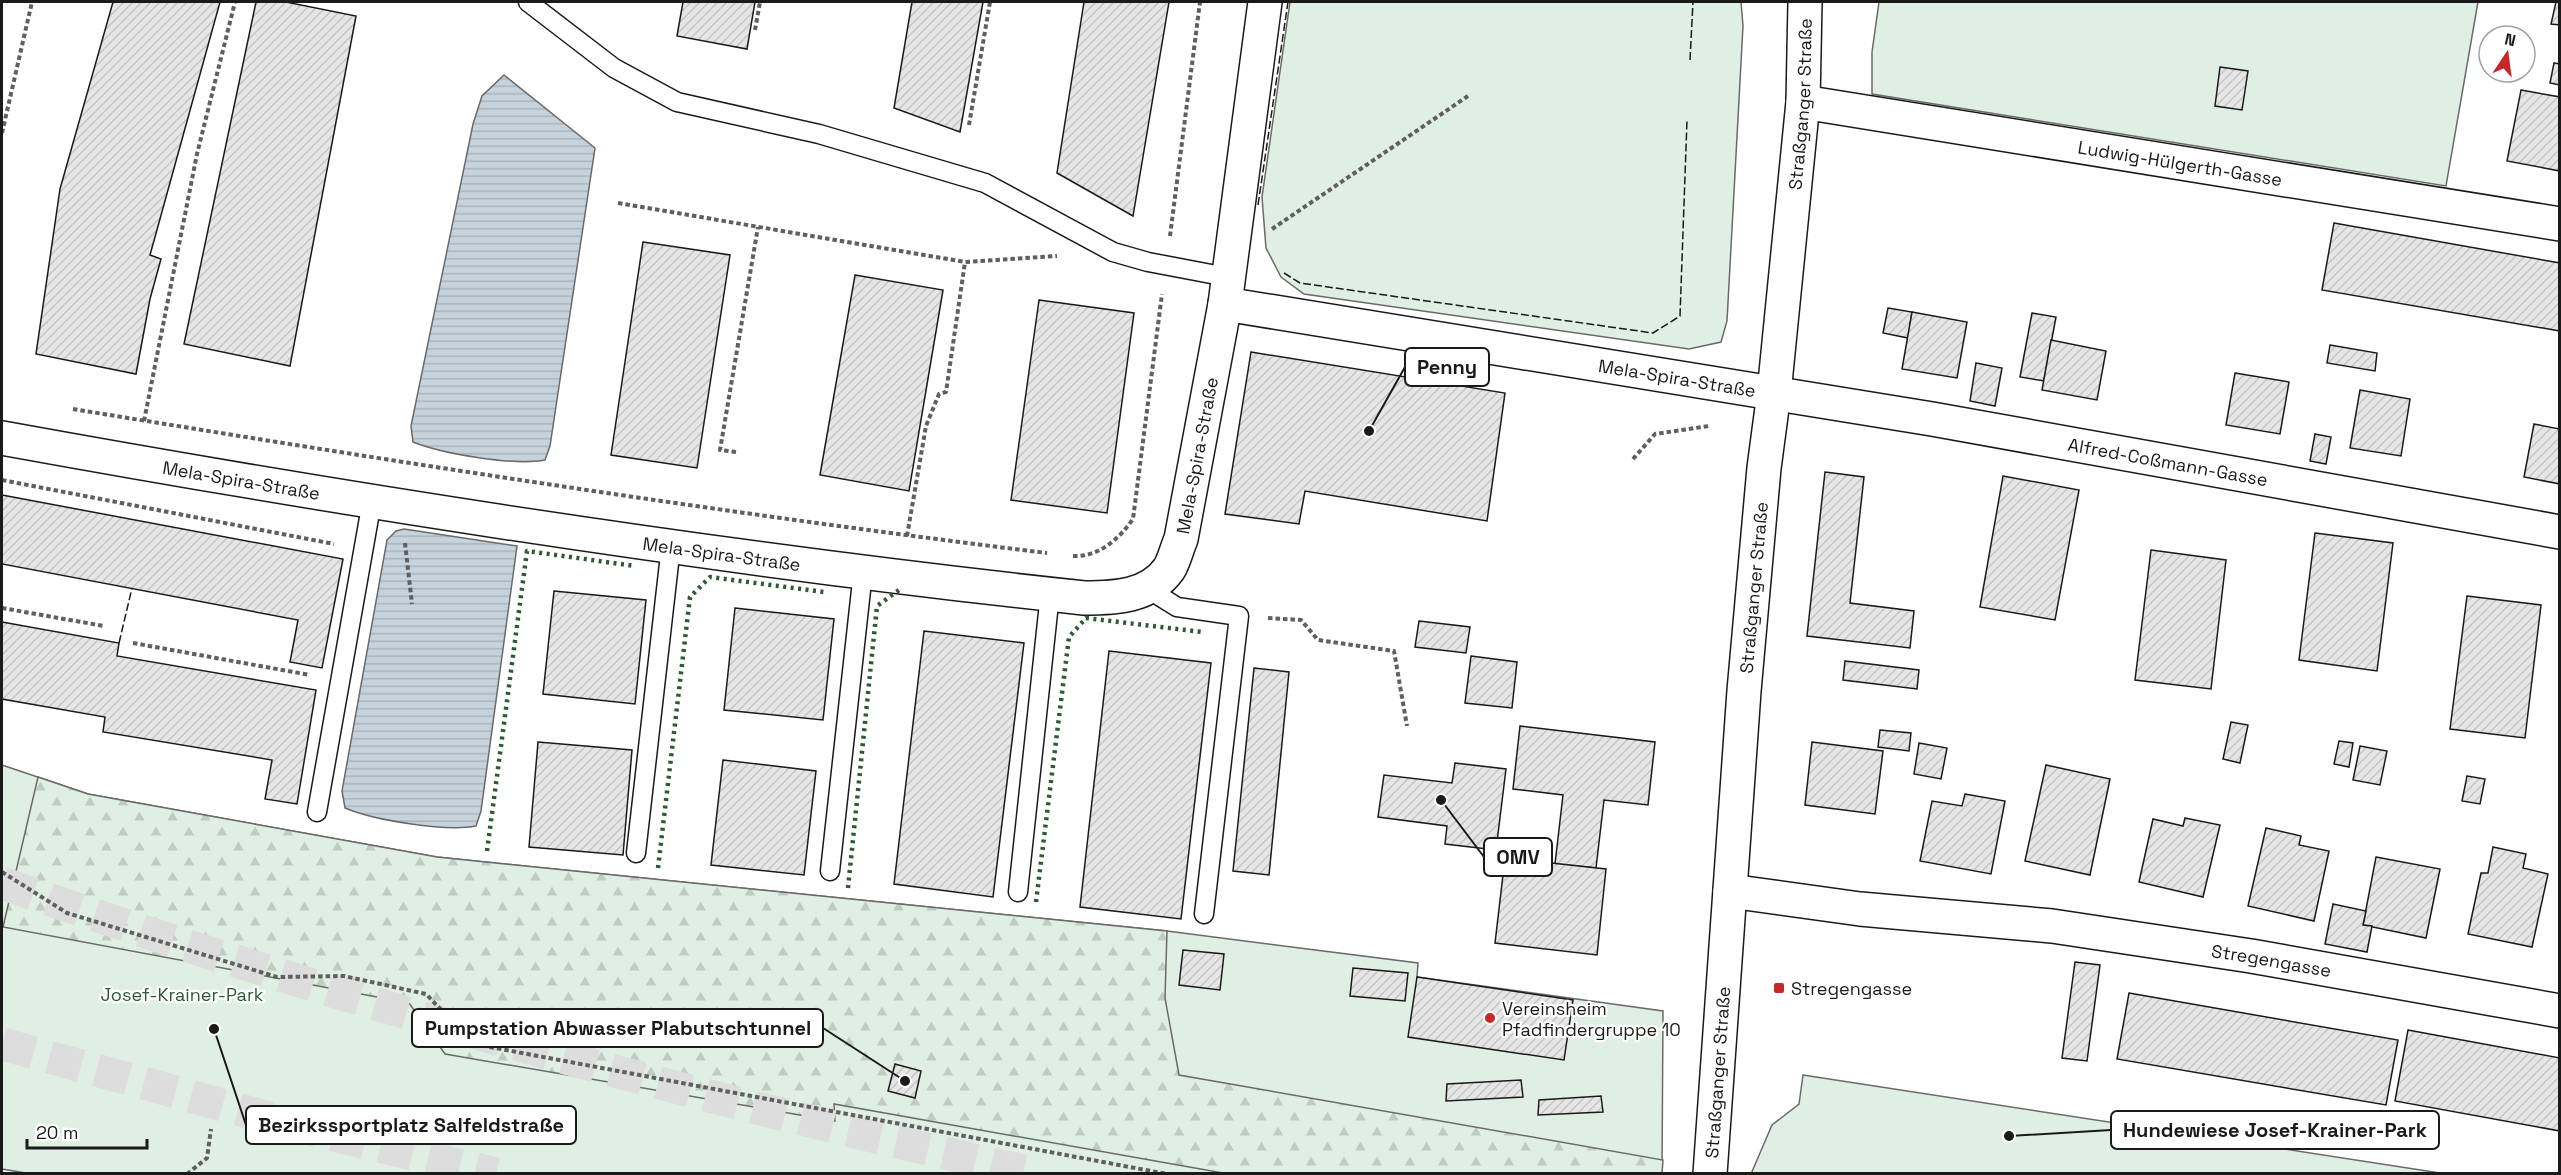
<svg xmlns="http://www.w3.org/2000/svg" width="2561" height="1175" viewBox="0 0 2561 1175" font-family="'Space Grotesk',sans-serif">
	<defs>
		<pattern id="forest-firs" width="22" height="20" patternUnits="userSpaceOnUse" patternTransform="scale(1.5)"><rect width="22" height="20" fill="#e0efe3"/><path d="M5 1l3.5 6h-7zM16 11l3.5 6h-7z" fill="#c0ccc2"/></pattern>
		<pattern id="water-rules" width="6" height="5" patternUnits="userSpaceOnUse" patternTransform="scale(1.5)"><rect width="6" height="5" fill="#c6d2dc"/><path d="M0 2.5h6" fill="none" stroke="#aab4bc"/></pattern>
		<pattern id="building-hatch" width="6" height="6" patternUnits="userSpaceOnUse" patternTransform="scale(1.5)"><rect width="6" height="6" fill="#e6e6e6"/><path d="M-1 1l2-2M0 6l6-6M5 7l2-2" fill="none" stroke="#c5c5c5"/></pattern>
	</defs>
	<rect width="100%" height="100%" fill="#fff"/>
	<g fill="#e0efe3" stroke="#6a6a6a" stroke-width="1.5">
		<path d="M1290,2H1741L1743,26L1727,321L1721,342L1689,349L1304,294L1281,277L1266,248L1262,197Z"/>
		<path d="M1879,2H2478L2446,186L1872,94V52Z"/>
		<path d="M2,765L88,794L437,857L1167,931L1418,963L1417,977L1663,1011L1662,1173L32,1174L2,1169Z"/>
		<path d="M1803,1075L2440,1173L1751,1174L1772,1125L1799,1104Z"/>
	</g>
	<path fill="url(#forest-firs)" stroke="#6a6a6a" stroke-width="1.5" d="M38,777L88,794L437,857L1167,931L1165,998L1179,1075L1663,1160L1662,1173H1223L834,1104L835,1121L445,1054L409,1003L3,927Z"/>
	<g fill="url(#water-rules)" stroke="#6a6a6a" stroke-width="1.5">
		<path d="M504,75L595,148L550,446L545,460C515,466 443,454 413,442L411,426L473,124L482,96Z"/>
		<path d="M404,529L517,546L481,811L476,826C446,832 373,820 345,808L342,791L387,540L396,531Z"/>
	</g>
	<g fill="url(#building-hatch)" stroke="#1a1a1a" stroke-width="1.5">
		<path d="M113,2H220L150,255L161,259L150,299L136,374L36,354L60,189Z"/>
		<path d="M256,2H286L356,16L290,366L184,344Z"/>
		<path d="M683,2H755L747,49L677,36Z"/>
		<path d="M912,2H983L960,132L894,108Z"/>
		<path d="M1084,2H1169L1133,216L1057,173Z"/>
		<path d="M2556,2H2560V25L2551,24Z"/>
		<path d="M2554,63L2560,64V85L2550,83Z"/>
		<path d="M2220,67L2248,71L2242,110L2215,106Z"/>
		<path d="M2521,90L2560,97V171L2507,161Z"/>
		<path d="M2334,223L2560,263V331L2322,290Z"/>
		<path d="M643,242L730,255L697,468L611,455Z"/>
		<path d="M855,275L943,290L909,491L820,475Z"/>
		<path d="M1039,300L1134,313L1107,513L1011,500Z"/>
		<path d="M1888,308L1912,312L1908,338L1883,333Z"/>
		<path d="M1912,312L1967,322L1957,378L1902,369Z"/>
		<path d="M2032,313L2056,317L2044,381L2020,377Z"/>
		<path d="M2051,340L2106,351L2097,400L2042,390Z"/>
		<path d="M2330,345L2377,353L2375,371L2327,363Z"/>
		<path d="M1251,352L1505,393L1487,521L1305,491L1299,524L1225,514Z"/>
		<path d="M1976,363L2002,368L1995,406L1970,401Z"/>
		<path d="M2235,373L2289,382L2280,434L2226,425Z"/>
		<path d="M2360,390L2410,399L2401,456L2350,448Z"/>
		<path d="M2534,424L2560,429V484L2524,477Z"/>
		<path d="M2315,434L2331,437L2326,464L2310,461Z"/>
		<path d="M1825,472L1864,477L1850,603L1914,611L1910,648L1807,636Z"/>
		<path d="M2003,476L2079,490L2055,620L1980,607Z"/>
		<path d="M2,495L343,559L322,668L290,662L298,620L2,564Z"/>
		<path d="M2315,533L2393,543L2377,671L2299,660Z"/>
		<path d="M2151,550L2226,560L2211,689L2135,680Z"/>
		<path d="M554,591L646,600L635,704L543,694Z"/>
		<path d="M2467,596L2541,605L2525,738L2450,729Z"/>
		<path d="M735,608L834,619L823,720L724,710Z"/>
		<path d="M1419,621L1470,627L1466,653L1415,647Z"/>
		<path d="M2,622L119,643L117,656L316,690L297,804L265,799L272,760L103,732L105,717L2,699Z"/>
		<path d="M924,631L1024,643L993,897L894,884Z"/>
		<path d="M1109,651L1211,663L1181,919L1080,907Z"/>
		<path d="M1471,656L1517,662L1512,708L1465,703Z"/>
		<path d="M1845,661L1919,670L1917,689L1843,680Z"/>
		<path d="M1254,668L1289,672L1269,875L1233,871Z"/>
		<path d="M2231,722L2248,725L2240,763L2223,759Z"/>
		<path d="M1520,726L1655,742L1648,805L1604,800L1596,868L1555,864L1563,795L1513,789Z"/>
		<path d="M1880,730L1911,733L1909,751L1878,747Z"/>
		<path d="M2339,741L2353,743L2349,767L2334,764Z"/>
		<path d="M538,742L632,750L623,855L529,847Z"/>
		<path d="M1812,742L1883,751L1875,814L1805,805Z"/>
		<path d="M1919,743L1947,748L1941,779L1914,774Z"/>
		<path d="M2360,746L2387,751L2380,785L2353,780Z"/>
		<path d="M723,760L816,771L804,875L711,865Z"/>
		<path d="M1455,763L1506,769L1496,850L1445,844L1447,826L1378,817L1384,775L1452,783Z"/>
		<path d="M2046,765L2110,779L2090,875L2025,861Z"/>
		<path d="M2467,776L2485,779L2480,804L2462,801Z"/>
		<path d="M1965,794L2005,801L1991,874L1920,861L1932,801L1962,806Z"/>
		<path d="M2185,818L2220,825L2203,897L2139,882L2153,819L2183,826Z"/>
		<path d="M2266,828L2301,836L2299,845L2329,851L2314,921L2248,906Z"/>
		<path d="M2493,847L2526,854L2523,868L2548,874L2532,947L2468,934L2481,873H2488Z"/>
		<path d="M2376,857L2440,869L2426,938L2363,925Z"/>
		<path d="M1505,858L1606,869L1597,955L1495,943Z"/>
		<path d="M2333,904L2366,911L2363,925L2372,926L2367,952L2325,944Z"/>
		<path d="M1183,950L1224,954L1220,990L1179,985Z"/>
		<path d="M2075,962L2100,965L2087,1061L2062,1058Z"/>
		<path d="M1353,968L1408,973L1405,1001L1350,996Z"/>
		<path d="M1417,977L1573,1000L1564,1060L1408,1037Z"/>
		<path d="M2129,993L2398,1040L2386,1105L2117,1059Z"/>
		<path d="M2408,1030L2560,1058V1131L2395,1101Z"/>
		<path d="M895,1064L921,1071L915,1098L888,1091Z"/>
		<path d="M1521,1080L1523,1097L1446,1101L1447,1084Z"/>
		<path d="M1601,1096L1603,1112L1538,1115L1539,1100Z"/>
	</g>
	<g fill="none" stroke-linecap="round" stroke-linejoin="round">
		<g stroke="#ddd" stroke-width="33" stroke-dasharray="33 16" stroke-linecap="butt">
			<path d="M2,883C340,1002 686,1096 1037,1174"/>
			<path d="M2,1044L320,1132L496,1174"/>
		</g>
		<defs>
			<g id="service">
				<path d="M528,2L614,68L677,102L819,134L985,183L1113,252L1148,262L1227,277"/>
				<path d="M1148,589L1177,607L1239,616L1204,914"/>
				<path d="M317,812L372,501"/>
				<path d="M636,853L671,546"/>
				<path d="M830,871L863,572"/>
				<path d="M1018,892L1050,594"/>
			</g>
			<g id="minor">
				<path id="s1" d="M1803,102L2560,224"/>
				<path id="s2" d="M1225,304L1932,419L2560,532"/>
				<path id="s3" d="M2,438C360,503 721,559 1084,598C1115,598 1149,597 1169,569C1174,561 1177,548 1181,539L1225,304L1265,2"/>
				<path id="s4" d="M1730,891L1860,909L2052,926L2251,956L2560,1011"/>
			</g>
			<g id="tertiary">
				<path id="s5" d="M1710,1174L1744,691L1764,468L1774,393L1803,102L1805,2"/>
			</g>
		</defs>
		<use href="#service" stroke="#1a1a1a" stroke-width="21"/>
		<use href="#minor" stroke="#1a1a1a" stroke-width="36"/>
		<use href="#tertiary" stroke="#1a1a1a" stroke-width="36"/>
		<g stroke="#5f5f5f" stroke-width="4" stroke-dasharray="4.5 3" stroke-linecap="butt">
			<path d="M755,30L760,2"/>
			<path d="M969,125L990,2"/>
			<path d="M2,133L32,2"/>
			<path d="M618,203L965,262L1057,256"/>
			<path d="M1272,229L1468,96"/>
			<path d="M1170,236L1200,2"/>
			<path d="M73,409C397,462 721,513 1047,553"/>
			<path d="M144,421L197,154L235,2"/>
			<path d="M736,452L720,450L758,227"/>
			<path d="M1633,459L1655,434L1709,426"/>
			<path d="M2,480L334,544"/>
			<path d="M907,536L926,426L939,394L946,392L965,262"/>
			<path d="M405,543L412,604"/>
			<path d="M1073,556C1099,557 1119,539 1133,519L1162,294"/>
			<path d="M2,608L104,626"/>
			<path d="M1268,618L1301,620L1318,640L1394,651L1407,726"/>
			<path d="M133,643L310,675"/>
			<path d="M2,872L67,913L277,977L344,976L426,994L474,1044L1167,1174"/>
			<path d="M187,1174L207,1158L211,1129"/>
		</g>
		<use href="#service" stroke="#fff" stroke-width="18"/>
		<use href="#minor" stroke="#fff" stroke-width="33"/>
		<use href="#tertiary" stroke="#fff" stroke-width="33"/>
		<g stroke="#2b5a34" stroke-width="4.5" stroke-dasharray="3 4.5" stroke-linecap="butt">
			<path d="M487,851L527,551L635,566"/>
			<path d="M658,868L690,597L710,577L824,592"/>
			<path d="M848,888L877,606L899,590"/>
			<path d="M1036,902L1069,637L1086,618L1202,632"/>
		</g>
		<g stroke="#1a1a1a" stroke-width="1.5" stroke-dasharray="8 3" stroke-linecap="butt">
			<path d="M1690,60L1693,2"/>
			<path d="M1258,205L1288,2"/>
			<path d="M1284,273L1300,283L1653,333L1680,316L1687,120"/>
			<path d="M119,643L132,588"/>
		</g>
	</g>
	<g fill="#c62828" stroke="#fff" stroke-width="2">
		<rect x="1773" y="982" width="12" height="12" rx="3"/>
		<circle cx="1490" cy="1018" r="6"/>
	</g>
	<g text-anchor="middle" dominant-baseline="central" stroke-width="4.5" stroke-linejoin="round" paint-order="stroke">
		<g font-size="18" fill="#1a1a1a" stroke="#fff">
			<text stroke="none"><textPath href="#s5" startOffset="1074">Straßganger Straße</textPath></text>
			<text stroke="none"><textPath href="#s1" startOffset="382">Ludwig-Hülgerth-Gasse</textPath></text>
			<text stroke="none"><textPath href="#s2" startOffset="458">Mela-Spira-Straße</textPath></text>
			<text stroke="none"><textPath href="#s3" startOffset="1305">Mela-Spira-Straße</textPath></text>
			<text stroke="none"><textPath href="#s2" startOffset="956">Alfred-Coßmann-Gasse</textPath></text>
			<text stroke="none"><textPath href="#s3" startOffset="243">Mela-Spira-Straße</textPath></text>
			<text stroke="none"><textPath href="#s3" startOffset="729">Mela-Spira-Straße</textPath></text>
			<text stroke="none"><textPath href="#s5" startOffset="588">Straßganger Straße</textPath></text>
			<text stroke="none"><textPath href="#s4" startOffset="546">Stregengasse</textPath></text>
			<text stroke="none"><textPath href="#s5" startOffset="102">Straßganger Straße</textPath></text>
		</g>
		<g font-size="18" fill="#1a1a1a" stroke="#fff" text-anchor="start">
			<text x="1791" y="988">Stregengasse</text>
			<text x="1502" y="1008">Vereinsheim<tspan x="1502" dy="21">Pfadfindergruppe 10</tspan></text>
		</g>
		<g font-size="18" fill="#2b5a34" stroke="#fff">
			<text x="182" y="994">Josef-Krainer-Park</text>
		</g>
	</g>
	<path fill="none" stroke="#1a1a1a" stroke-width="2" d="M1369 431L1405 367M1441 800L1484 857M905 1081L823 1028M214 1029L246 1125M2009 1136L2111 1130"/>
	<g fill="#1a1a1a" stroke="#fff" stroke-width="2">
		<circle cx="1369" cy="431" r="6"/>
		<circle cx="1441" cy="800" r="6"/>
		<circle cx="905" cy="1081" r="6"/>
		<circle cx="214" cy="1029" r="6"/>
		<circle cx="2009" cy="1136" r="6"/>
	</g>
	<g fill="#fff" stroke="#1a1a1a" stroke-width="2">
		<rect x="1405" y="348" width="84" height="38" rx="6"/>
		<rect x="1484" y="838" width="68" height="38" rx="6"/>
		<rect x="412" y="1009" width="411" height="38" rx="6"/>
		<rect x="246" y="1106" width="330" height="38" rx="6"/>
		<rect x="2111" y="1111" width="328" height="38" rx="6"/>
	</g>
	<g font-size="20" text-anchor="middle" font-weight="bold" fill="#1a1a1a">
		<text x="1447" y="374">Penny</text>
		<text x="1518" y="864">OMV</text>
		<text x="618" y="1035">Pumpstation Abwasser Plabutschtunnel</text>
		<text x="411" y="1132">Bezirkssportplatz Salfeldstraße</text>
		<text x="2275" y="1137">Hundewiese Josef-Krainer-Park</text>
	</g>
	<rect width="2561" height="1175" fill="none" stroke="#1a1a1a" stroke-width="6"/>
	<g transform="translate(2507 54) rotate(13)"><circle r="28" fill="#ffffff" stroke="#a3a3a3" stroke-width="1.5"/>
	<path d="M0-4.5L10 22L0 15L-10 22Z" fill="#c62828"/>
	<text y="-9" font-size="16" font-weight="bold" text-anchor="middle" fill="#1a1a1a">N</text>
	</g>
	<path d="M27 1139v9h120v-9" fill="none" stroke="#1a1a1a" stroke-width="3"/>
	<text x="36" y="1139" font-size="18" fill="#1a1a1a" stroke="#ffffff" stroke-width="4.5" paint-order="stroke">20 m</text>
</svg>
